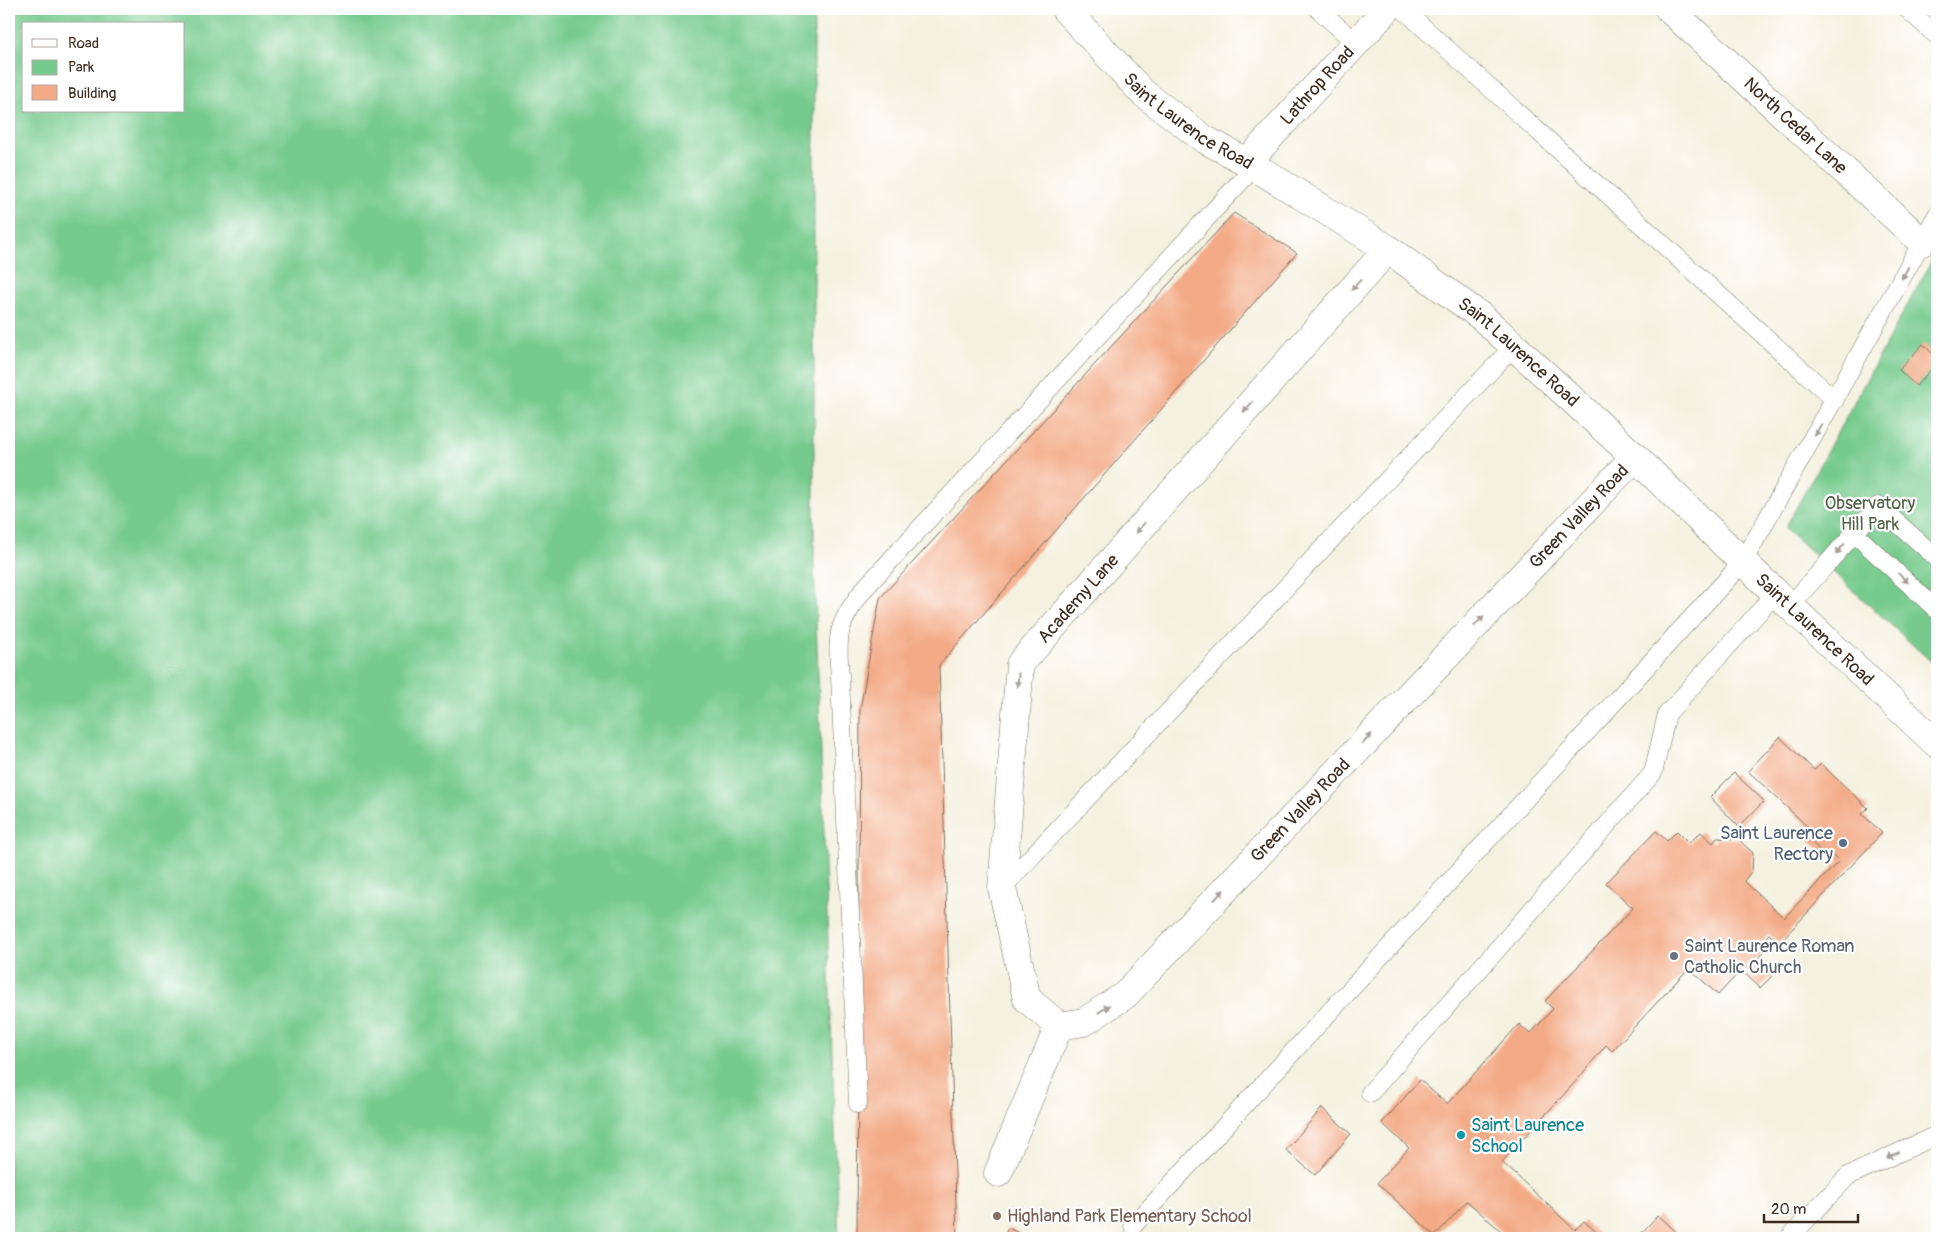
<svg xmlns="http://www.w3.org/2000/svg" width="1946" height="1247" viewBox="0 0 1946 1247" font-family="Pangolin,sans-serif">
	<rect width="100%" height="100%" fill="#fff"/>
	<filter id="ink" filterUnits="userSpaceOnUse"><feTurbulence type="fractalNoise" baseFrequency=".02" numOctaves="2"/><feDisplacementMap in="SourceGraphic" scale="10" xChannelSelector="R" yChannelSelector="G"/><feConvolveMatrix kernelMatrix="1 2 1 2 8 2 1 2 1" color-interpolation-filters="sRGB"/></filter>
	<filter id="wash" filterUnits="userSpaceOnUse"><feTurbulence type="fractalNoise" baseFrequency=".0096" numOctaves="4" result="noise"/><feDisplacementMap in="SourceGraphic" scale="20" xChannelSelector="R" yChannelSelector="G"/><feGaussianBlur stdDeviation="1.12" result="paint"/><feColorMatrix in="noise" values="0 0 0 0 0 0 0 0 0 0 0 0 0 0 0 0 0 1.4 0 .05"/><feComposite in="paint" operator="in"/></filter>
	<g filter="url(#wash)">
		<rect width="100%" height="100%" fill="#f4f1e0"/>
		<g fill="#76ca8d" stroke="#587a56" fill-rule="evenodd">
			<path d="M9,9H814V564L839,1238H9ZM24,24H184V111H24Z"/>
			<path d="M1937,251V667L1785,528Z"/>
		</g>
		<g id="blocks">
			<g fill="#f3ab87">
				<path d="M1234,213L1297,253L939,665L957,1238H857L860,709L880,598Z"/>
				<path d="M1923,344L1937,358V363L1916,386L1899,370Z"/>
				<path d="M1780,737L1814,770L1821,764L1868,808L1862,814L1882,833L1779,943L1769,934L1759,945L1765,951L1756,961L1772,976L1760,988L1741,970L1718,995L1689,968L1612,1051L1606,1045L1578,1079L1502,1162L1575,1230L1584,1221L1603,1238H1509L1467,1201L1435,1236L1377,1183L1409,1148L1382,1123L1420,1080L1447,1104L1519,1024L1530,1034L1553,1009L1545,1001L1633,908L1606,883L1656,831L1667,841L1677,831L1689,843L1701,832L1713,843L1717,838L1738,839L1753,853L1752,871L1744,881L1784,918L1839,861L1830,852L1826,856L1804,835L1810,829L1748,771Z"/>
				<path d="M1734,773L1764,801L1739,827L1710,797Z"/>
				<path d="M1322,1108L1351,1134L1315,1175L1286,1150Z"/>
				<path d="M1658,1215L1683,1238H1637Z"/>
				<path d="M1008,1228L1030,1238H1003Z"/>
			</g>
		</g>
	</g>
	<g filter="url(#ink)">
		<use href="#blocks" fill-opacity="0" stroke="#7c7062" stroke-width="1"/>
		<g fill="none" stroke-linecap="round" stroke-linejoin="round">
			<defs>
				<g id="lane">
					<path d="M1318,9L1356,43"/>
					<path d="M1403,9L1835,400"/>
					<path d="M1907,9L1937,36"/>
					<path d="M1854,533L1937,610"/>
					<path d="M1790,606L1878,506L1937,558"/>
					<path d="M1002,888L1514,346"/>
					<path d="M1370,1093L1653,773L1667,714L1776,593"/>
					<path d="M858,1104L840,676C836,633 838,624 864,589L1254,167"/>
					<path d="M1133,1226L1743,562L1937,215"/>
					<path d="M1789,1238L1848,1176L1937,1135"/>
				</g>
				<g id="street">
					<path id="s1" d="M1065,9L1143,93L1204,139L1247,162L1388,249L1483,318L1635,457L1743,562L1937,744"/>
					<path id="s2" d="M1669,9L1922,242"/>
					<path id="s3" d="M1247,162L1387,9"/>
					<path id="s4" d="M1059,1026L1027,999L1002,888L1020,664L1388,249"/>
					<path id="s5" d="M1059,1026L1084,1022L1125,995L1635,457"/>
					<path d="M998,1173L1059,1026"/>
				</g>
			</defs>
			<use href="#lane" stroke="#7c7062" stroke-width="19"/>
			<use href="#street" stroke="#7c7062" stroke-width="29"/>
			<use href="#lane" stroke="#fff" stroke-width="18"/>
			<use href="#street" stroke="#fff" stroke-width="28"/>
		</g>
		<defs><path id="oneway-solid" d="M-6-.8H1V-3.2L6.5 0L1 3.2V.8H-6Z" transform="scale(1.25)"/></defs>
		<g fill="#a79f9a">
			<use href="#oneway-solid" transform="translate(1905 273) rotate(119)"/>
			<use href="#oneway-solid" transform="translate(1356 285) rotate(132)"/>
			<use href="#oneway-solid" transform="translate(1248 407) rotate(132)"/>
			<use href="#oneway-solid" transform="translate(1818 430) rotate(119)"/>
			<use href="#oneway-solid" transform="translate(1140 528) rotate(132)"/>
			<use href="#oneway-solid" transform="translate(1840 549) rotate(131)"/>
			<use href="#oneway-solid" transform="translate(1903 578) rotate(43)"/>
			<use href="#oneway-solid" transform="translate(1479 621) rotate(-47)"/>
			<use href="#oneway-solid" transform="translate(1018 680) rotate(94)"/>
			<use href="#oneway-solid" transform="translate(1367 739) rotate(-47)"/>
			<use href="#oneway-solid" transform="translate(1219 895) rotate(-47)"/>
			<use href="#oneway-solid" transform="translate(1104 1009) rotate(-33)"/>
			<use href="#oneway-solid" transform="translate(1893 1155) rotate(155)"/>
		</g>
	</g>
	<circle fill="#5c6f8a" stroke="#fff" stroke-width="2" cx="1843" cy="843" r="5"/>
	<circle fill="#6b7280" stroke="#fff" stroke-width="2" cx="1674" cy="956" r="5"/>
	<circle fill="#0f9aa8" stroke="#fff" stroke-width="2" cx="1461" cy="1135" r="5"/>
	<circle fill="#8d6e63" stroke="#fff" stroke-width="2" cx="997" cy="1216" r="5"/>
	<g text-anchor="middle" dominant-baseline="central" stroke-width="4.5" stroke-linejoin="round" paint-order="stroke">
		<g font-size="18" fill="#3b2a1e" stroke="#fff">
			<text stroke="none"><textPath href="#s3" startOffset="104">Lathrop Road</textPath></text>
			<text stroke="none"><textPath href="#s1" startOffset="168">Saint Laurence Road</textPath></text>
			<text stroke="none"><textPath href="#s2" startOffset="172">North Cedar Lane</textPath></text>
			<text stroke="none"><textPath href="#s1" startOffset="572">Saint Laurence Road</textPath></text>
			<text stroke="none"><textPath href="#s5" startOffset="734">Green Valley Road</textPath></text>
			<text stroke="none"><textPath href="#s4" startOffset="468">Academy Lane</textPath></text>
			<text stroke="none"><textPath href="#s1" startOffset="978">Saint Laurence Road</textPath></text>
			<text stroke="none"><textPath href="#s5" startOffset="329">Green Valley Road</textPath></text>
		</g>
		<g font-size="18" fill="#506245" stroke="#fff">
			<text x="1870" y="503">Observatory<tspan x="1870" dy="21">Hill Park</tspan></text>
		</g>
		<g font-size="18" fill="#4e5e75" stroke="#fff" text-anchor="end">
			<text x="1833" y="833">Saint Laurence<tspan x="1833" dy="21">Rectory</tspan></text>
		</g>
		<g font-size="18" fill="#5b616d" stroke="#fff" text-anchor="start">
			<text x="1684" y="946">Saint Laurence Roman<tspan x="1684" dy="21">Catholic Church</tspan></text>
		</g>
		<g font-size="18" fill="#0d838f" stroke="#fff" text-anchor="start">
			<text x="1471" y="1125">Saint Laurence<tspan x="1471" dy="21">School</tspan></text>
		</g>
		<g font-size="18" fill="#785e54" stroke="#fff" text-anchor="start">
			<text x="1007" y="1216">Highland Park Elementary School</text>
		</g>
	</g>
	<rect width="1946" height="1247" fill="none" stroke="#fff" stroke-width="30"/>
	<rect x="22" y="22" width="162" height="90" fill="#ffffff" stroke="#b1aaa5"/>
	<rect x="32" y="39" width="25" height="8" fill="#ffffff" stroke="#b1aaa5"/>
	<text x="68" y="48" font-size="15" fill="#3b2a1e">Road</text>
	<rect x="32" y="60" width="25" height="15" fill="#76ca8d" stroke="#b1aaa5"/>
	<text x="68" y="72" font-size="15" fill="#3b2a1e">Park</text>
	<rect x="32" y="85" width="25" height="15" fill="#f3ab87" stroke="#b1aaa5"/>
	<text x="68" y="98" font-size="15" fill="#3b2a1e">Building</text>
	<path d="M1764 1214v8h94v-8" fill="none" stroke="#3b2a1e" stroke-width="2.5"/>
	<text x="1771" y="1214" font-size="15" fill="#3b2a1e" stroke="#ffffff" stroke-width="4" paint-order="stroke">20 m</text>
</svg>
